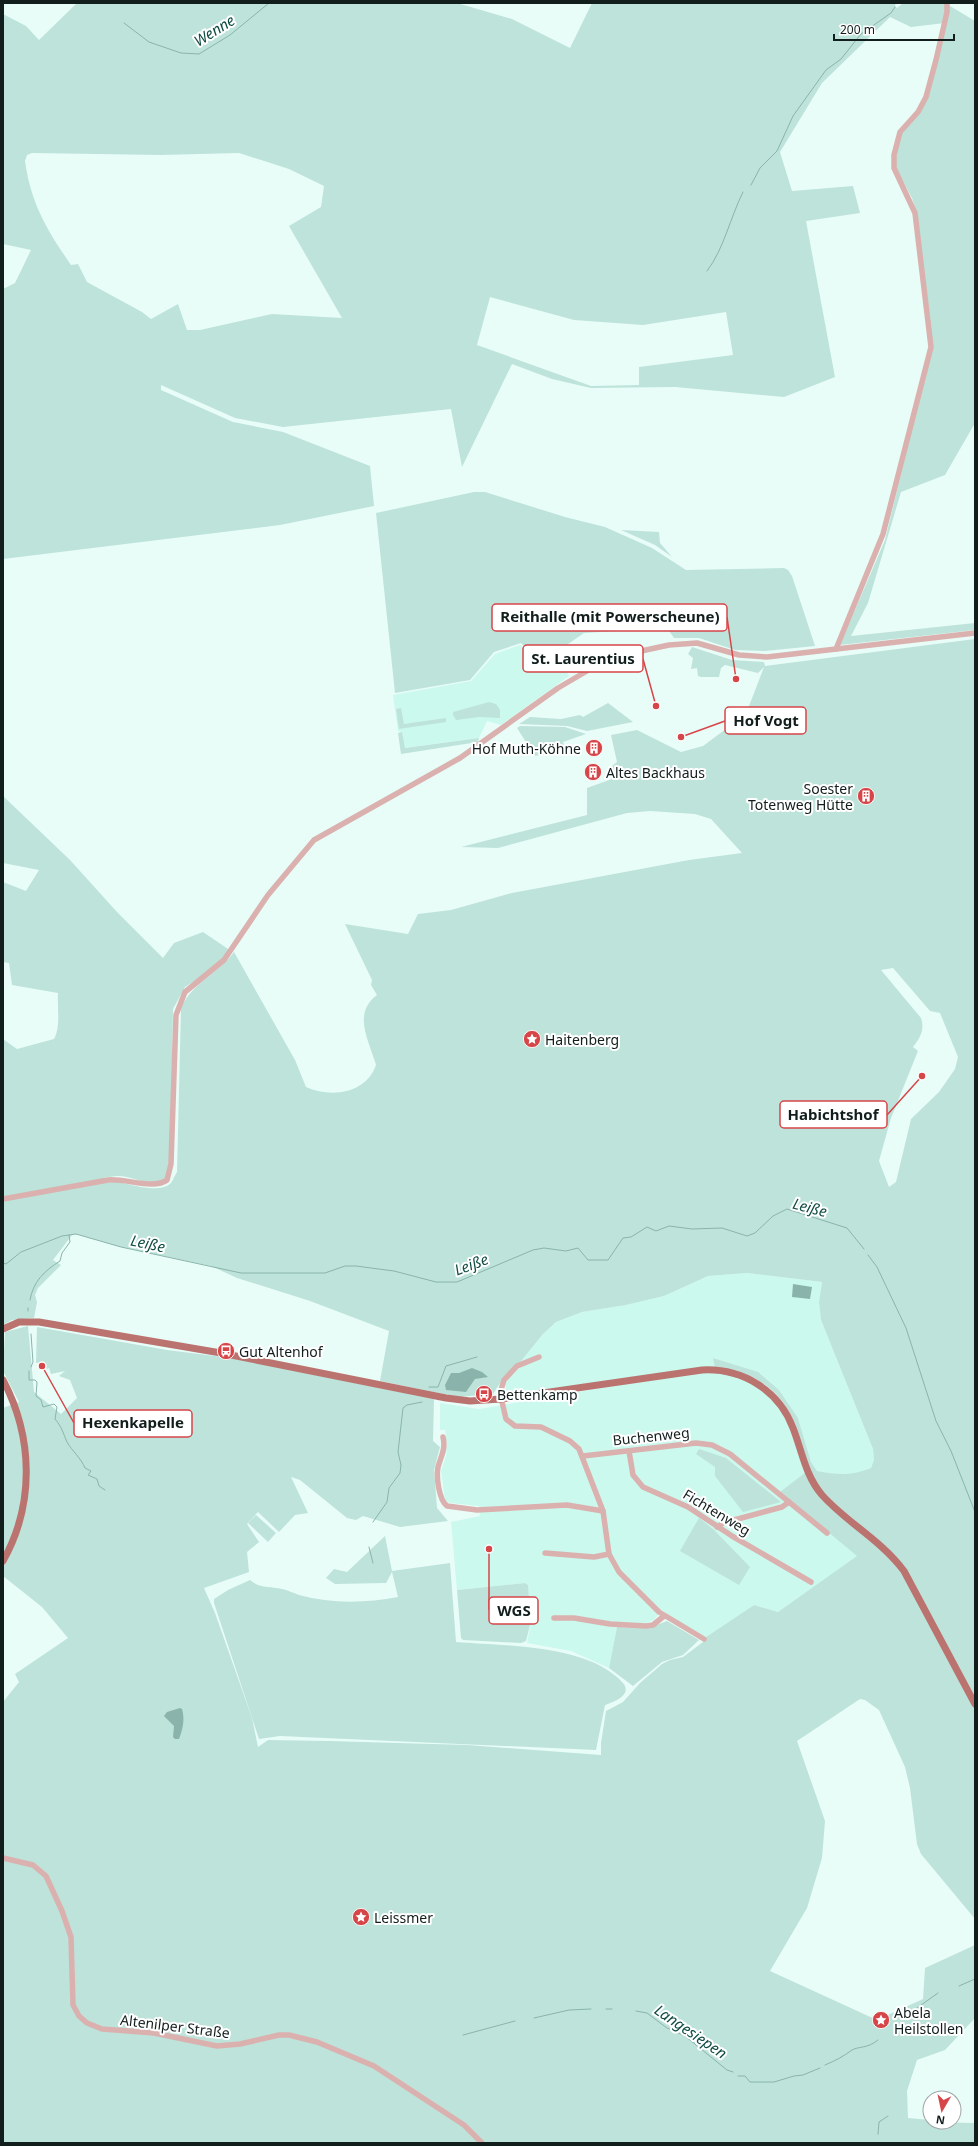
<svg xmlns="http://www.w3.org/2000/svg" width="978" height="2146" viewBox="0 0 978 2146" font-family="'Noto Sans',sans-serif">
	<rect width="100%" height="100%" fill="#e8fdf8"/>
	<g fill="#cbf9ee">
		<path d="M520,645L536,662L559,653L569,676L501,725L487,721L479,738L404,748L402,732L398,731L393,695L471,681L495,654Z"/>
		<path d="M747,1273L822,1282L819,1302L821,1320L873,1449L874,1460L871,1468L855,1474L833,1475L817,1471L811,1462L798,1418L779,1390L714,1358L715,1368L511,1394L506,1392L505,1382L509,1376L543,1334L556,1322L582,1312L626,1305L664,1296L708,1276Z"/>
		<path d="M716,1371L741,1377L763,1390L777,1405L789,1423L806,1473L780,1492L858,1556L778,1612L754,1605L706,1637L675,1620L662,1610L654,1620L643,1624L618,1622L609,1668L571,1651L527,1643L531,1621L528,1585L525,1583L457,1590L451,1522L480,1516L479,1506L450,1503L445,1500L441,1471L446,1456L447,1444L445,1430H440V1403L479,1409L677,1375Z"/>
	</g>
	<g fill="#bee3da" fill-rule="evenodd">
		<path d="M77,3H457L512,19L570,48L592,3H896L895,6L897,8L903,3H945L975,21V423L945,475L901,492L868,603L851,636L975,623V630L840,645L885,540L931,352L917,213L912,198L896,168V156L901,134L919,113L945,23L911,27L890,17L822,83L780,152L792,191L853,186L860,213L806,221L835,377L784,397L675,387L591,388L552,379L512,364L462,467L451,409L283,427L235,418L161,385V390L233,422L283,432L370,466L374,506L280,525L3,559V289L15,283L31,250L3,244V14L26,26L39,40ZM32,153L160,155L239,153L289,169L324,186L321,207L289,226L342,318L272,314L200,330H187L178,304L151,319L142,312L87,282L78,264L71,265C47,230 31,204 25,161L27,155ZM490,297L574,320L643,325L726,312L733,355L639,367V385L591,386L477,345Z"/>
		<path d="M474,492H485L565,517L605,527L652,548L686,570L784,568L788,570L792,576L815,646L765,651L735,650L699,638H674L667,628L584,633L558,651L537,660L521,643L494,652L470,680L395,693L376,513Z"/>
		<path d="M621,530L659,532L660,543L672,557L655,545Z"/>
		<path d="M975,639V1919L921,1854L917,1844L910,1788L905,1767L879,1710L865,1700L860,1699L797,1741L825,1821L822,1858L807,1908L770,1971L877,2020L923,1999L925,1968L975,1945V2018L945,2050L917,2060L907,2091L908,2118L930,2120V2122L975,2123V2143H3V1702L19,1682L15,1674L68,1638L42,1607L3,1576V1408L19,1402L3,1371L5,1332L28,1326L34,1392L61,1414L77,1398L70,1380L59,1376L65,1371L51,1374L49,1368L47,1369L43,1362L36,1363L37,1327L167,1350L231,1358L434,1399L433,1441L440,1447L434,1470L437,1508L448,1521L400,1527L363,1516L356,1520L347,1518L300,1480L291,1477L308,1513L295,1515L279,1532L258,1512L247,1524L259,1542L247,1552L249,1572L204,1588L215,1613L252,1718L258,1747L268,1740L329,1741L467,1745L601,1755V1743L606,1711L623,1702L640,1683L662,1664L670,1660L683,1657L703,1642L706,1637L754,1605L778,1612L857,1556L780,1492L806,1472C802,1456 800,1434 793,1419C777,1385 750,1372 715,1368L713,1358L758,1372L779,1390L798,1418L811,1462L817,1471C838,1475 851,1476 871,1468L874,1460L873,1449L821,1320L819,1302L822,1282L747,1273L708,1276L664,1296L626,1305L582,1312L556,1322L543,1334L509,1376L506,1374L493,1394L458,1397L380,1381L389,1331L310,1301L237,1278L211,1266L121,1247L76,1234L72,1235L53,1260L61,1265L38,1288L35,1295L37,1302L34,1318L12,1320L3,1325V1039L17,1049L54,1039C61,1026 57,1008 58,993L12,985L9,963L3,962V882L26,891L39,870L3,863V796L70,860L117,912L163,958L174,943L203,932L231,951L218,966L185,987L173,1009L170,1168C162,1196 138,1176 118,1176C113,1176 108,1177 103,1178C119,1181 159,1196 171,1183C173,1180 175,1175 177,1172L181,1009C190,984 219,973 234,952L295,1060L306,1087C331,1098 366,1094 376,1065C369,1040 352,1014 377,995L371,985L372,980L345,924L408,934L418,914L451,910L512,893L689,860L742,853L711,819L695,814L650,811L627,813L498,848L461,847L587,815V788L612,779L608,769L617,762L611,735L637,730L681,752L703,746L746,714L764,667L758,673L725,665L721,668L719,677H701L698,676L697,668L691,669L693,658L688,654L692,647L732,660L764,662L765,666ZM893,968L930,1011L940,1013L958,1057L955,1069L939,1092L911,1119L896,1182L889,1187L879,1161L891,1118L918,1051L913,1047C920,1038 925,1030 921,1018L881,970Z"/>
		<path d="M489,702L496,704L500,710V718L479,717L456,720L453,715V712Z"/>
		<path d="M608,703L633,722L587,731L567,726L519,724L530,717L561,719L580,715L583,717Z"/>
		<path d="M401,708L404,724L446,718V722L399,729L396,709Z"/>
		<path d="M520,726L565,727L586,734L563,742L566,751L535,756L517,728Z"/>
		<path d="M402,732L405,748L479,738L478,742L401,754L398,733Z"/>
		<path d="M699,1449L726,1458L781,1502L743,1512L715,1476V1467L696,1454Z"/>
		<path d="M256,1515L276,1533L268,1542L248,1523Z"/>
		<path d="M699,1518L713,1529L750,1567L739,1585L680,1551Z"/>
		<path d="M385,1536L392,1571L450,1563L456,1642C504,1646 588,1644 623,1683C633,1695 613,1702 605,1705L596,1750L280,1736L259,1739L214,1603V1599L228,1590L250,1580C260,1589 270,1586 282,1589C288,1590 293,1593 299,1595C332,1604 365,1603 398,1597L392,1572L386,1583L335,1584L326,1578L334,1569L347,1572Z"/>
		<path d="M525,1583L528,1585L531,1621L526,1641L521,1643L463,1640L461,1638L457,1590Z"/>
		<path d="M667,1621L699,1640L683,1655L662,1662L633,1686L609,1668L617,1627L649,1628Z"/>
	</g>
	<g fill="#8ab4ab">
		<path d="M793,1284L812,1287L810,1299L792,1297Z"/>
		<path d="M472,1368L482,1372L488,1377L475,1379L466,1392L446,1390L445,1385L451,1373H459Z"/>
		<path d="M180,1708L182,1709C185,1719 183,1729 179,1739H175L173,1737L174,1726L164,1716L167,1712Z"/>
	</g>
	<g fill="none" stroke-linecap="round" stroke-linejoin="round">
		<g stroke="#8ab4ab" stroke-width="1">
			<path d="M124,23L149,42L181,53L199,54L230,35L269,3"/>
			<path d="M751,185L760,168L777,151L793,116L826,70L841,59L861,34L891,13L895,7"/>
			<path d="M707,271C724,249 730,218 743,192"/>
			<path d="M868,1255L877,1267L906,1328L936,1421L951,1451L975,1512"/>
			<path d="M3,1263L6,1264L21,1252L62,1236L76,1234L121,1247L241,1273H325L345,1266H356L394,1271L436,1282H457L533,1250L544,1248L566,1251L578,1248L588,1260H608L623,1238L631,1237L647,1227L656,1231L669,1226L692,1229L722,1228L747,1236L755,1233L773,1216L787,1209L847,1228L864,1249"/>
			<path d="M30,1300C33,1282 44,1271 60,1261L62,1253L70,1242L69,1235"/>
			<path d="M28,1308V1311"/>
			<path d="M31,1367L33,1362L31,1334"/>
			<path d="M29,1371V1380H35L37,1382L36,1396L41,1400L43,1407L54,1404L57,1407L55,1419C62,1427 63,1433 67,1442C72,1451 81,1458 85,1468L91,1471L88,1475L97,1479L99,1486L105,1490"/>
			<path d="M429,1387H438L446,1366L477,1357"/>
			<path d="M373,1522L387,1502L389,1488L400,1473L401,1465L398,1452L403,1408L407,1405L422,1402"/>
			<path d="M369,1547L373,1563"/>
			<path d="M959,1986L975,1979"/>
			<path d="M606,2009H612"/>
			<path d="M636,2011L647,2013L667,2028L685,2036L727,2070L733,2072"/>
			<path d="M534,2018L569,2010L591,2009"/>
			<path d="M903,2018L938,1993"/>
			<path d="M463,2035L515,2021"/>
			<path d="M825,2065C835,2061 844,2056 852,2050C859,2046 867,2049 878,2040"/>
			<path d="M738,2076H745L750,2082H774L794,2076L803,2075L820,2068"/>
			<path d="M878,2134L879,2122L888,2116"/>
		</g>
		<g stroke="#dab1ae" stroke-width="5.5">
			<path d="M836,649L883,534L931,347L915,213L894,168V155L900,132L918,112L926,97L936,60L947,12V3"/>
			<path d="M3,1199L108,1180C125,1178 154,1190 167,1180L171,1164L176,1015L185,992L224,960L268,895L314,840L460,758L558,688L609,658L669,645L697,643L739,655L767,657L975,633"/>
			<path d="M539,1357L517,1366L504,1380L500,1393L506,1419L515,1426L541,1427L570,1441L579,1449L603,1511L609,1554L619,1572L659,1612L704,1639"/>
			<path d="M443,1437C446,1449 441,1456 438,1467C436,1477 439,1500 447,1506L477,1510L567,1505L603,1511"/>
			<path d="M629,1451L633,1475L643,1487L688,1507L732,1536L811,1582"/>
			<path d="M583,1456L696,1443L712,1445L730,1454L827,1533"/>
			<path d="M717,1527L723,1523L782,1507L789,1502"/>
			<path d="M545,1553L594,1557L609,1554"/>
			<path d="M554,1618H574L610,1624L646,1626L653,1625L664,1616"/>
			<path d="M3,1858L33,1865L46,1876L62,1911L71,1937L73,2005L79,2016L87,2023L102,2029L154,2033L217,2046L240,2044L279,2035H289L317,2042L374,2066L464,2125L482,2143"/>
		</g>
		<g stroke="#bb736f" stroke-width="7">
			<path d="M3,1329L19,1322H39L221,1353L446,1398L470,1401L501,1399L702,1370C742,1368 779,1390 793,1428C802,1451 805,1475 822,1495C847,1523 880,1539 904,1571L975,1704"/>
			<path d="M3,1380C33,1437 35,1504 3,1561"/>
		</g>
	</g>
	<defs>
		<symbol id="building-disc" viewBox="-11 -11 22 22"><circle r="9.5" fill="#d64649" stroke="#fff"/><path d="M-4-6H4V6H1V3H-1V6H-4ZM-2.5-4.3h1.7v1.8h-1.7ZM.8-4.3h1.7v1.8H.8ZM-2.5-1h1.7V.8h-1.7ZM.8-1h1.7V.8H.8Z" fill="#fff"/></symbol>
		<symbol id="sight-disc" viewBox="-11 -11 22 22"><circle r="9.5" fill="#d64649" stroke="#fff"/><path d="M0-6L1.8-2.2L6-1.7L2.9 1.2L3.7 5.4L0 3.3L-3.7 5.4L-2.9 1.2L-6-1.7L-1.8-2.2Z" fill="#fff"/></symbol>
		<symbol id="bus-disc" viewBox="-11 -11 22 22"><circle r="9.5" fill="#d64649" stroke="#fff"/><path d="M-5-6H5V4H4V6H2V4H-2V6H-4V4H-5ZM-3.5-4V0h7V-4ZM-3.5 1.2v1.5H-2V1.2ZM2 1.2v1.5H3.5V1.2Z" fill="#fff"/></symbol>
	</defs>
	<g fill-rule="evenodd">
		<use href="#building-disc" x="584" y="738" width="20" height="20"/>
		<use href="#building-disc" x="583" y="762" width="20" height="20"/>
		<use href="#building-disc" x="856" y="786" width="20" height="20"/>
		<use href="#sight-disc" x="522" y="1029" width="20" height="20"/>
		<use href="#bus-disc" x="216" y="1341" width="20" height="20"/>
		<use href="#bus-disc" x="474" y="1384" width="20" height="20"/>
		<use href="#sight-disc" x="351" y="1907" width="20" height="20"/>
		<use href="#sight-disc" x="871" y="2010" width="20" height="20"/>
	</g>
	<g text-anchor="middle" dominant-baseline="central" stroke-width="4" stroke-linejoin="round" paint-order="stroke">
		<g font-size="14" fill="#111e1b" stroke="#fff" text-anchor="start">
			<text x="581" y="748" text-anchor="end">Hof Muth-Köhne</text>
			<text x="606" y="772">Altes Backhaus</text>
			<text x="853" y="788" text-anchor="end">Soester<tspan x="853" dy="16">Totenweg Hütte</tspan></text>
			<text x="545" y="1039">Haitenberg</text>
			<text x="239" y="1351">Gut Altenhof</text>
			<text x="497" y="1394">Bettenkamp</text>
			<text x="374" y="1917">Leissmer</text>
			<text x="894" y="2012">Abela<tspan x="894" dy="16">Heilstollen</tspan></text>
		</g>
		<g font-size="14" fill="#111e1b" stroke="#fff">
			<text transform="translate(651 1436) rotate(-6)">Buchenweg</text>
			<text transform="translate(717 1512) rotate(31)">Fichtenweg</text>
			<text transform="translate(175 2026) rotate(7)">Altenilper Straße</text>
		</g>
		<g font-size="15" font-style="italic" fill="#114d43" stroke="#fff">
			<text transform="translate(214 30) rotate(-32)">Wenne</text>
			<text transform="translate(810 1207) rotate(15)">Leiße</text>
			<text transform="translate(148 1243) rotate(12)">Leiße</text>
			<text transform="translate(471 1264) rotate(-21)">Leiße</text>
			<text transform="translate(691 2031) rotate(34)">Langesiepen</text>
		</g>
	</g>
	<path fill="none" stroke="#d64649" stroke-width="1.5" d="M736 679L727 617M656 706L643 659M681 737L725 721M922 1076L887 1115M42 1366L74 1423M489 1549L489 1610"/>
	<g fill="#d64649" stroke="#fff" stroke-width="1.5">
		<circle cx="736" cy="679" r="4"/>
		<circle cx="656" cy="706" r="4"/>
		<circle cx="681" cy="737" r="4"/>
		<circle cx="922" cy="1076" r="4"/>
		<circle cx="42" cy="1366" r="4"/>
		<circle cx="489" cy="1549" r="4"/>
	</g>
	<g fill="#fff" stroke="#d64649" stroke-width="1.5">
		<rect x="492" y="604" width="235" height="27" rx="4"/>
		<rect x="523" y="645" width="120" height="27" rx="4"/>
		<rect x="725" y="707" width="81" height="27" rx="4"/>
		<rect x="780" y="1101" width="107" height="27" rx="4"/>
		<rect x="74" y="1410" width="118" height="27" rx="4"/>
		<rect x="489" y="1597" width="49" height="27" rx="4"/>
	</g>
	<g font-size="15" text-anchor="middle" font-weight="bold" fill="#111e1b">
		<text x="610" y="622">Reithalle (mit Powerscheune)</text>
		<text x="583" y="664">St. Laurentius</text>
		<text x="766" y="726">Hof Vogt</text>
		<text x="833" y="1120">Habichtshof</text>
		<text x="133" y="1428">Hexenkapelle</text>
		<text x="514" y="1616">WGS</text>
	</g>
	<rect width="978" height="2146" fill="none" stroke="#111e1b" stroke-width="8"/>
	<g transform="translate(942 2110) rotate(189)"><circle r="19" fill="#ffffff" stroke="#a0a5a4"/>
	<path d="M0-3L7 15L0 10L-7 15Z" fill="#d64649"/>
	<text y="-6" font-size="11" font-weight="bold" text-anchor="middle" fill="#111e1b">N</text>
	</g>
	<path d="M834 34v6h120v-6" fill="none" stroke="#111e1b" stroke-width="2"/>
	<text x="840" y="34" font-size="12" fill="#111e1b" stroke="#ffffff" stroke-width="3" paint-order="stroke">200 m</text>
</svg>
